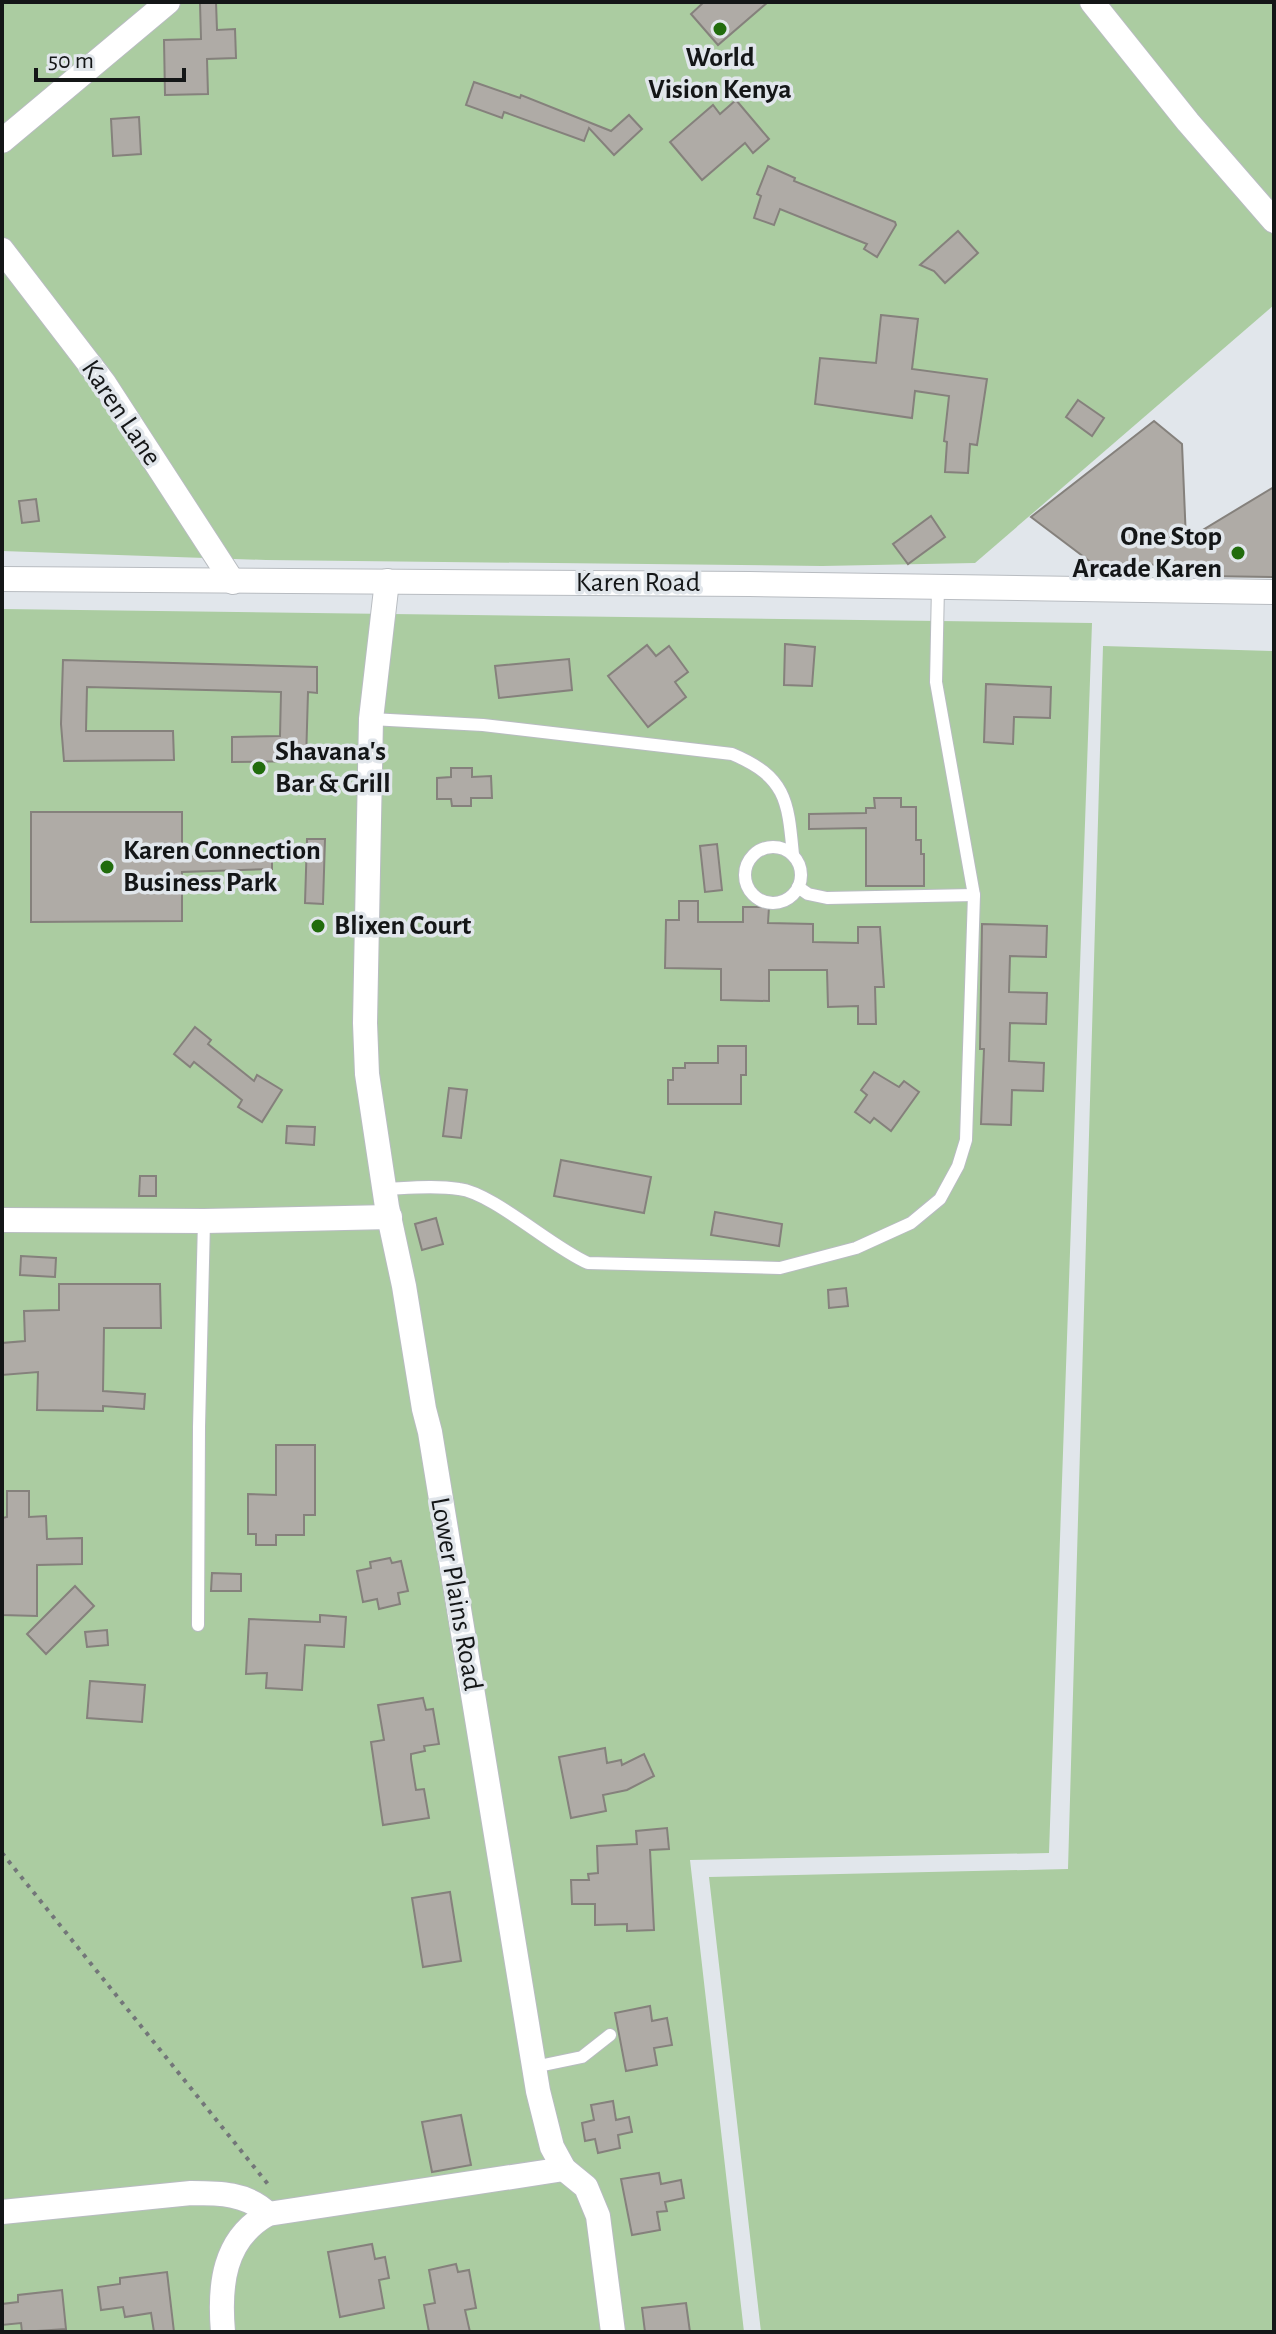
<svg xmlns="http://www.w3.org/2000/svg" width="1276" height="2334" viewBox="0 0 1276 2334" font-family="'Alegreya Sans',sans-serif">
	<rect width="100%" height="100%" fill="#e1e6eb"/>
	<g fill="#abcca1">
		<path d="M2,2H1274V305L975,563L822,566L266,560L2,551Z"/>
		<path d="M2,609L1092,623L1049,1853L690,1860L744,2332H2Z"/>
		<path d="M1103,646L1274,651V2332H761L709,1877L1068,1869Z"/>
	</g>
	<g fill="#afaba6" stroke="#85817c" stroke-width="2">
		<path d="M216,2L217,30L235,29L236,58L207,59L208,94L165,95L164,40L201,39L200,3Z"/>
		<path d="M704,2H768L718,45L691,14Z"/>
		<path d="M474,82L520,98L521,95L611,131L629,115L642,129L614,155L589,128L584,141L504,112L502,118L466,105Z"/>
		<path d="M736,100L769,139L753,153L745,143L702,180L670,142L713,105L720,114Z"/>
		<path d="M139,117L141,154L113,156L111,119Z"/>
		<path d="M768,166L795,178L794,181L895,222L896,225L877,257L864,249L867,244L780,209L774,225L754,218L761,196L757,194Z"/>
		<path d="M958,231L978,253L945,283L934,271L920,265Z"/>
		<path d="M881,315L918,319L912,369L987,379L977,445L970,444L968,473L945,472L947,442L944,441L949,396L915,391L912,418L815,404L820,358L876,363Z"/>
		<path d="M1078,400L1104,418L1092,436L1066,417Z"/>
		<path d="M1154,421L1182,444L1186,540L1274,487V577L1203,576V566L1092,563L1031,517Z"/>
		<path d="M36,499L39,521L22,523L19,501Z"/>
		<path d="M931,516L945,537L908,564L893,544Z"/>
		<path d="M785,644L815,647L812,686L784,685Z"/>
		<path d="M647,645L656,656L669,646L688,672L675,682L686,697L648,727L608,676Z"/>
		<path d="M569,659L572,690L499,698L495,666Z"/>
		<path d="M63,660L317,667V693L308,692L306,761L232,762V737L280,736L281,692L87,687L86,731H173L174,760L64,761L61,724Z"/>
		<path d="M986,684L1051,687L1050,718L1014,717L1013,744L984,742Z"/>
		<path d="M451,768H472V777L491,776L492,798H471V806H452L451,799H437V778L451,777Z"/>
		<path d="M874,798H901V807H916V840H921V854H924V886H866V828L809,829V814L866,813V808H875Z"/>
		<path d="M31,812H182V856L272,853V869L182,872V921L31,922Z"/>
		<path d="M307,839H325L323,904L305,903Z"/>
		<path d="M717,844L722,890L705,892L700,846Z"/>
		<path d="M679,901H698V922H743V907H769L768,923L813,924V942L858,943V927H880L884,987H875L876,1024H858V1006L828,1007L827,970H769V1001L721,1000V969L665,968L666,920H679Z"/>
		<path d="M982,924L1047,926L1046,957L1010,956L1009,992L1047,993L1046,1024L1010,1023L1009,1061L1044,1063L1043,1091L1012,1090L1011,1125L981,1124L984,1049H980Z"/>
		<path d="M195,1027L211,1040L208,1044L254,1081L257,1075L282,1090L262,1122L238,1107L242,1100L194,1062L190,1067L174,1054Z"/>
		<path d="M718,1046H746V1075H741V1104H668V1080H673V1068H685V1063H718Z"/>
		<path d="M874,1072L899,1087L904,1081L919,1092L891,1131L874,1118L870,1123L855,1112L867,1095L861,1090Z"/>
		<path d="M449,1088L467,1090L461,1138L443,1136Z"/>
		<path d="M287,1126L315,1127L314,1145L286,1143Z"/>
		<path d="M561,1160L651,1177L644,1213L554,1196Z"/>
		<path d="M140,1176H156V1196H139Z"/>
		<path d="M715,1212L782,1224L779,1246L711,1235Z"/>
		<path d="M436,1218L443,1244L422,1250L415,1224Z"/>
		<path d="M21,1256L56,1258L55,1277L20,1275Z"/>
		<path d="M59,1284H160L161,1328H104L103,1391L145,1394L144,1409L103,1406V1411L37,1410L38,1372L2,1375V1343L25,1341L24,1311L59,1310Z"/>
		<path d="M846,1288L848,1306L829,1308L828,1290Z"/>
		<path d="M276,1445H315V1515H304V1535H276V1545H256V1534H248V1494L276,1495Z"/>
		<path d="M7,1491H29V1517L46,1516L47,1539L82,1538V1564L37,1565V1616L2,1615V1518L7,1517Z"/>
		<path d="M390,1558L392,1563L401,1561L408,1591L398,1593L400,1604L379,1609L377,1599L363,1602L357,1571L371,1568L370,1562Z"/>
		<path d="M212,1573L241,1574V1591H211Z"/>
		<path d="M75,1586L94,1606L46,1654L27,1634Z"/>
		<path d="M320,1615L346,1617L344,1647L305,1645L302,1690L266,1688L267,1673L246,1674L249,1619L320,1622Z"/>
		<path d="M107,1630L108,1645L87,1647L85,1632Z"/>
		<path d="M90,1681L145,1685L142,1722L87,1718Z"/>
		<path d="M423,1698L426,1710L433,1709L439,1744L424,1746L425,1751L411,1754V1759L416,1790L424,1789L429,1818L383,1825L371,1742L384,1740L378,1705Z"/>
		<path d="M605,1748L607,1763L621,1760L622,1765L644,1754L654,1776L627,1790L603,1795L606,1811L571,1818L559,1757Z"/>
		<path d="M667,1828L669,1849L650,1850L654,1930L627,1931V1924L595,1925V1904H572L571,1880H589L588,1874L598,1873L597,1846L637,1844L636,1831Z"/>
		<path d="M450,1892L461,1961L423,1967L412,1898Z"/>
		<path d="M650,2006L652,2021L667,2018L672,2045L654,2048L657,2065L626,2071L615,2013Z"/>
		<path d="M613,2101L616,2120L629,2117L632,2132L618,2135L620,2148L598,2153L595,2139L585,2141L582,2123L594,2120L591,2105Z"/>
		<path d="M461,2115L471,2165L432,2172L422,2122Z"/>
		<path d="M659,2173L661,2184L681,2180L684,2198L665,2202L667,2211L657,2212L660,2230L632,2235L621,2179Z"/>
		<path d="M372,2244L375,2259L385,2257L389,2278L379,2280L384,2308L340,2317L328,2252Z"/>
		<path d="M456,2264L458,2272L469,2270L476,2308L465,2310L470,2332H429L424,2305L435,2303L429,2270Z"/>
		<path d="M167,2272L174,2332H154L151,2313L125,2317L123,2307L101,2310L98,2287L120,2284V2278Z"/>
		<path d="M62,2290L66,2329L22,2332L21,2323L2,2325V2304L18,2302V2295Z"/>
		<path d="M686,2303L690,2332H645L642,2308Z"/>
	</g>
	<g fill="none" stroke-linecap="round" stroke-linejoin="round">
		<defs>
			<g id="lane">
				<path d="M371,719L483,725L732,754C787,777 788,802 793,855"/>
				<circle cx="773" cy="875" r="28"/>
				<path d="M798,887L808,894L827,898L974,895"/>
				<path d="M384,1189C408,1188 435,1185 459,1189C493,1193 551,1247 588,1263L780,1268L856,1248L911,1223L940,1199L958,1166L966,1140L974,895L936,682L938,586"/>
				<path d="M198,1625L199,1427L204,1221"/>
				<path d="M534,2067L582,2057L610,2035"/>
			</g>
			<g id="street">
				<path d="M1092,2L1188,122L1274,221"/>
				<path d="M2,141L168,2"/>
				<path d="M2,250L104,383L233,582"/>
				<path d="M2,579L749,584L1274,592"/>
				<path d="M387,581L371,719L365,1023L367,1074L387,1207L404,1286L424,1409L430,1432L538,2091L552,2147L564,2169L586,2187L598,2216L613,2332"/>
				<path d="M2,1220L204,1221L390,1217"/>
				<path d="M2,2212L191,2193C218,2193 248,2193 268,2214"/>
				<path d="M223,2332C219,2286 223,2239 268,2214L564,2169"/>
			</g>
		</defs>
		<use href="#lane" stroke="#b8bcc1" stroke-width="14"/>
		<use href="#street" stroke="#b8bcc1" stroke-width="26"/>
		<path stroke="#737679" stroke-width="4" stroke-dasharray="4 6" stroke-linecap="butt" d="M2,1853L271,2188"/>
		<use href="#lane" stroke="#fff" stroke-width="12"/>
		<use href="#street" stroke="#fff" stroke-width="24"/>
	</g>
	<g fill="#216c0d" stroke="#e1e6eb" stroke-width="3">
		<circle cx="720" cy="29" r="8"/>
		<circle cx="1238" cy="553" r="8"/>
		<circle cx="259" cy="768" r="8"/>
		<circle cx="107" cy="867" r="8"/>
		<circle cx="318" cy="926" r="8"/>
	</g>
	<g text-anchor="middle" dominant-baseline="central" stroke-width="7" stroke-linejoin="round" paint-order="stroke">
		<g font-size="28" font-weight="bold" fill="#141617" stroke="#e1e6eb" text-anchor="start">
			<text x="720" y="58" text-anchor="middle">World<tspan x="720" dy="32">Vision Kenya</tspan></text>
			<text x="1222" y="537" text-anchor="end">One Stop<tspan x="1222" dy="32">Arcade Karen</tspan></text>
			<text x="275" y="752">Shavana's<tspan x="275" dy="32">Bar &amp; Grill</tspan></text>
			<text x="123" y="851">Karen Connection<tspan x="123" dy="32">Business Park</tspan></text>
			<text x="334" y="926">Blixen Court</text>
		</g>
		<g font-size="28" fill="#141617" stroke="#e1e6eb">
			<text transform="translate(121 413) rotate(56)">Karen Lane</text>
			<text x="638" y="583">Karen Road</text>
			<text transform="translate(456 1594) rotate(80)">Lower Plains Road</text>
		</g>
	</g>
	<rect width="1276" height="2334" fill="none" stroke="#141617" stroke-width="8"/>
	<path d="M36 68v12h148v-12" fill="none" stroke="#141617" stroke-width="4"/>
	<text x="48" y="68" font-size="24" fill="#141617" stroke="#e1e6eb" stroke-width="6" paint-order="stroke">50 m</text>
</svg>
